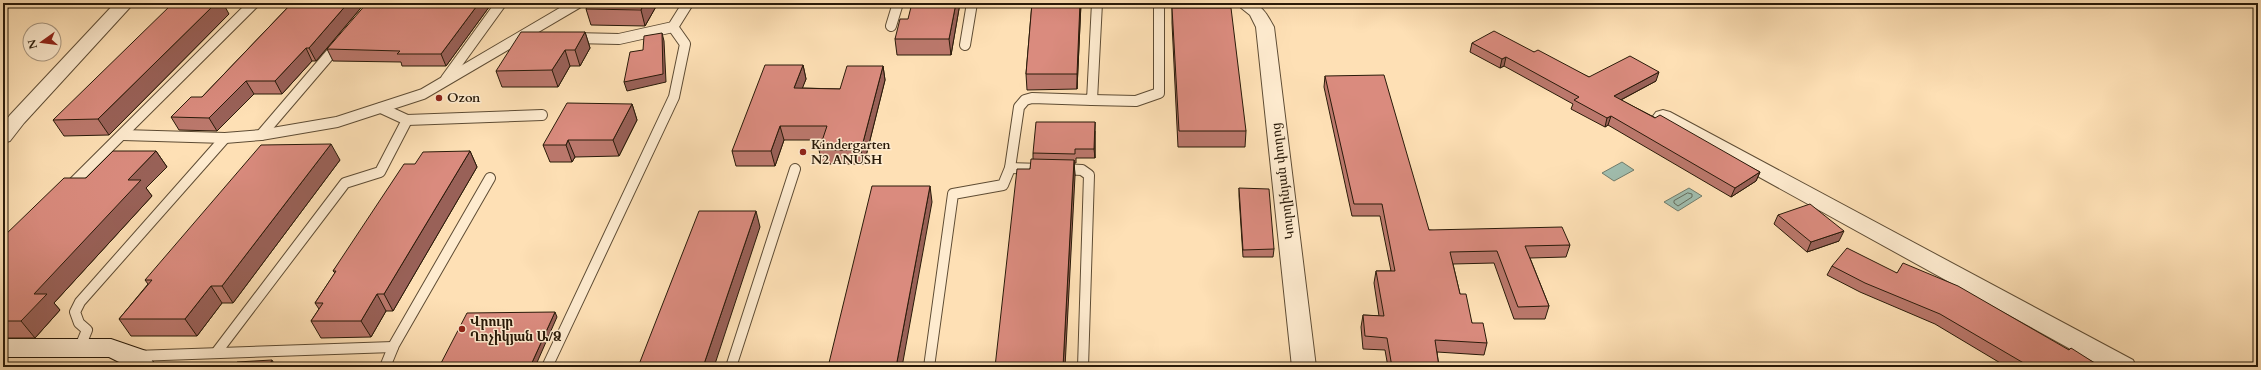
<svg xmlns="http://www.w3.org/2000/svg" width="2261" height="370" viewBox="0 0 2261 370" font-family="Cardo,'Noto Serif Armenian',serif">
	<rect width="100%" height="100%" fill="#fee0b5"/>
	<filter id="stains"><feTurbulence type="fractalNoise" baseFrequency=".005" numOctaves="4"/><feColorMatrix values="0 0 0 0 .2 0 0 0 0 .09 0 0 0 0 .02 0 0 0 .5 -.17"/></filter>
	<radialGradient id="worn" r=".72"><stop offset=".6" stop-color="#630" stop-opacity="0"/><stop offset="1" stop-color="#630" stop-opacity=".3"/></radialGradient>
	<g fill="#a0bdae" stroke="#707c6c">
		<path d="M1622,162L1634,170L1614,181L1602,173Z"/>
		<path d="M1689,188L1702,196L1678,211L1664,202Z"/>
	</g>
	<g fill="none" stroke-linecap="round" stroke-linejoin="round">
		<path stroke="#646c5c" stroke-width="1" d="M1688,193L1692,194V197L1678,206L1674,203V201Z"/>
		<defs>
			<g id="lane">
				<path d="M891,26L898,3"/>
				<path d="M573,38L619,39L673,27L688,3"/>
				<path d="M965,45L972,3"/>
				<path d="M446,79L501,3"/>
				<path d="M1092,100L1136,101L1159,93V3"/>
				<path d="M381,108L407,120L542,115"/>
				<path d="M123,135L225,138L261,135L337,122L423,94L578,3"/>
				<path d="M261,135L338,45"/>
				<path d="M1010,168L1043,169"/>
				<path d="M1061,169L1082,170L1089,175L1083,367"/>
				<path d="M68,188L254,3"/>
				<path d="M80,347L87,330L79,323L75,312L80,302L225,138"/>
				<path d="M216,353L345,183L380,172L407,120"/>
				<path d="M135,356L393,347"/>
				<path d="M385,367L394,345L490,178"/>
				<path d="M547,367L674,97L685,44L673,27"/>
				<path d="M731,367L795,169"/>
				<path d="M929,367L953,194L1003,185L1010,168L1019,107L1025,100L1032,98L1092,100L1097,3"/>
			</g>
			<g id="street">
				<path d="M115,3H134L24,123L10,141L3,143V124L10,115Z"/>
				<path d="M1235,3C1260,3 1262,5 1274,27L1316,367H1292L1256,27L1250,15Z"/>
				<path d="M1663,110L1670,112L2133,360L2136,367H2103L1656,120L1653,116L1656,112Z"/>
			</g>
			<path id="secondary" d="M3,339H111L146,351L156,367H129L109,357H3Z"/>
		</defs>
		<use href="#lane" stroke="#5e4c34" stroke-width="12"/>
		<use href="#street" stroke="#5e4c34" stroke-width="2"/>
		<use href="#secondary" stroke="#291a09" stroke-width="2"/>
		<use href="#lane" stroke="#feebcf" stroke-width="10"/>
		<use href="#street" fill="#feebcf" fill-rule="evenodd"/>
		<use href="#secondary" fill="#feebcf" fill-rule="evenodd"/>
	</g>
	<g fill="#bb786c" stroke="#291a09">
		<path d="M292,3H365L316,61H312L282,94H254L217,131L179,130L171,117L202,97Z"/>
		<path d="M492,3L446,66H402L401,62L333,61L327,49Z"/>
		<path d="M590,3H658L645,26L591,25L586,9Z"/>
		<path d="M960,3L951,55H897L895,39L908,19Z"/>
		<path d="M1032,3H1081L1077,89L1027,90L1026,74Z"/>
		<path d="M1172,8L1246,131L1245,147H1178L1172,23Z"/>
		<path d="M229,14L109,135L64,136L53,120Z"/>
		<path d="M585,32L590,48L580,66H570L558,87H502L496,71Z"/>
		<path d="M1472,43L1534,52L1589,77L1656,81L1621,100L1760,172L1756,181L1731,197L1608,125L1605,127L1571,109L1573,104L1504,66L1500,68L1470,52Z"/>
		<path d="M803,65L806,79L802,88L840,89L883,66L885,80L864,164H822L819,150L822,140H784L775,166H736L732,151Z"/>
		<path d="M1325,76L1429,230L1570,245L1566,257L1530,258L1549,306L1545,319H1514L1494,263L1453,264L1460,294L1472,323L1487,343L1484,355L1437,352L1439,367H1388L1385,350L1363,349L1361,327L1363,315L1379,316L1374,283L1376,271H1391L1380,216H1352L1324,87Z"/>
		<path d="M632,104L637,120L619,156L575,157L572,162H550L543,145Z"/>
		<path d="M1095,131V158H1076V163H1074L1075,176L1030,169L1033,159V153Z"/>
		<path d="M156,151L167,167L146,188L152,196L54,303L60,310L35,338H3V237L86,178Z"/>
		<path d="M470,151L477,167L393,311H386L371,337L321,338L311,321L319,309L315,303L335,273L333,271L415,164Z"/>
		<path d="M340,160L233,303H222L197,336H131L119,319L148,284L145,280Z"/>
		<path d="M1239,188L1274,249L1273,257H1243L1239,196Z"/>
		<path d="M1778,215L1839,241L1807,252L1774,224Z"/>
		<path d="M1832,266L1897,273L2069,350L2101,367H2007L1935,324L1860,292L1827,275Z"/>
	</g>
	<g fill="#996158" stroke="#291a09">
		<path d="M3,3H9L11,6L3,12Z"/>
		<path d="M216,3H223L229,14L109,135L98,119Z"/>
		<path d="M348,3H365L316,61L309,48Z"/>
		<path d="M479,3H492L446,66L441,54Z"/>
		<path d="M644,3H658L645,26L641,10Z"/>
		<path d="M956,3H960L951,55L949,39Z"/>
		<path d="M1080,3H1081L1077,89V74Z"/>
		<path d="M585,32L590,48L580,66L575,50Z"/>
		<path d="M662,33L664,41L666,82L627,91L624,82Z"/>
		<path d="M306,48L312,61L282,94L275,81Z"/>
		<path d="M565,50L570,66L558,87L552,70Z"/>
		<path d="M1506,57L1504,66L1500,68L1502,59Z"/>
		<path d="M803,65L806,79L797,102L794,88Z"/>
		<path d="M883,66L885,80L864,164L861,150Z"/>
		<path d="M1659,72L1656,81L1611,105L1614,96Z"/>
		<path d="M246,81L254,94L217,131L209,118Z"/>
		<path d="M632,104L637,120L619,156L613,140Z"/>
		<path d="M1611,116L1608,125L1605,127L1607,118Z"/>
		<path d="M1095,122V158L1094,149Z"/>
		<path d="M780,126L784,140L775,166L771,151Z"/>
		<path d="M568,140L575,157L572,162L566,145Z"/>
		<path d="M331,144L340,160L233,303L222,286Z"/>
		<path d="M156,151L167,167L146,188L152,196L54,303L60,310L35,338L21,321L34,294L128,180Z"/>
		<path d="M470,151L477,167L393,311L384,294Z"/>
		<path d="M1074,160L1075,176L1065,367H1063Z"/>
		<path d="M1760,172L1756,181L1731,197L1735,188Z"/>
		<path d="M930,186L932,202L902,367H896Z"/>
		<path d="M756,211L760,227L714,367H703Z"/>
		<path d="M1844,231L1839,241L1807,252L1811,242Z"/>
		<path d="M211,286L222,303L197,336L185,319Z"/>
		<path d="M377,294L386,311L371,337L361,321Z"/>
		<path d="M555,312L557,317L535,367H530Z"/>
		<path d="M272,360L276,367H268Z"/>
	</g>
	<g fill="#da8b7e" stroke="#291a09">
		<path d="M173,3H216L98,119L53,120Z"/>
		<path d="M292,3H348L309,48H306L275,81H246L209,118L171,117L191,97H202Z"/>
		<path d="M367,3H479L441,54H397L400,51L327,49Z"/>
		<path d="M590,3H644L641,10L586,9Z"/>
		<path d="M912,3H956L949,39H895L900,19H908Z"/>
		<path d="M1032,3H1080L1077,74H1026Z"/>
		<path d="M1172,8H1231L1246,131H1179Z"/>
		<path d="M1494,31L1534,52L1538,50L1589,77L1630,56L1659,72L1614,96L1655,118L1660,115L1760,172L1735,188L1611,116L1607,118L1574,100L1579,97L1506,57L1502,59L1472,43Z"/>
		<path d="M521,32H585L575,50H565L552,70L496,71Z"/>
		<path d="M662,33L663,74L624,82L630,52L643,50L644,36Z"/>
		<path d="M765,65H803L794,88L840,89L847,66H883L861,150H819L827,126H780L771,151H732Z"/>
		<path d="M1384,75L1429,230L1562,227L1570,245L1525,246L1549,306L1518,307L1497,251L1450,252L1460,294H1466L1472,323H1483L1487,343L1435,340L1439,367H1392L1387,338L1365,336L1363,315L1384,316L1376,271H1395L1382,204H1354L1325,76Z"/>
		<path d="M567,103L632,104L613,140H568L566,145H543Z"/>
		<path d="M1036,122H1095L1094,149H1075V154L1033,153Z"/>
		<path d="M331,144L222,286H211L185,319H119L152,280H145L261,145Z"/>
		<path d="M113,151H156L128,180H141L34,294H47L21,321H3V237L64,178H86Z"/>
		<path d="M470,151L384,294H377L361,321H311L323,303H315L336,271H333L404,164H415L423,152Z"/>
		<path d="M1031,159L1074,160L1063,367H995L1017,169H1030Z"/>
		<path d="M872,186H930L896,367H828Z"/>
		<path d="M1239,188L1269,189L1274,249L1243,250Z"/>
		<path d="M1810,204L1844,231L1811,242L1778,215Z"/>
		<path d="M699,211H756L703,367H638Z"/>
		<path d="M1847,248L1897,273L1903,263L1958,286L2069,350L2071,348L2101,367H2034L2029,364L2027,365L1940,314L1865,283L1832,266Z"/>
		<path d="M555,312L530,367H439L467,313Z"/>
		<path d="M272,360L268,367H231H234L237,362Z"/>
		<path d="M22,366V367H6Z"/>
	</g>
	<g fill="#8f2418" stroke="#feebcf" stroke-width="1.5">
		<circle cx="439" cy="98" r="4"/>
		<circle cx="803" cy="152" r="4"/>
		<circle cx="462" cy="329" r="4"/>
	</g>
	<g text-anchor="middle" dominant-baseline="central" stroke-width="3" stroke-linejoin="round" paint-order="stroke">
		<g font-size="13" font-weight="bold" fill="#291a09" stroke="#feebcf" text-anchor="start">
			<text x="447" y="98">Ozon</text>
			<text x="811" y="145">Kindergarten<tspan x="811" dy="15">N2 ANUSH</tspan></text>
			<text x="470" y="322">Վրույր<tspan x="470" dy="15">Ղոչիկյան Ա/Ձ</tspan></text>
		</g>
		<g font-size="13" fill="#291a09" stroke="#feebcf">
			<text transform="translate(1283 181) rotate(-97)">Կուրղինյան փողոց</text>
		</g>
	</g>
	<rect width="2261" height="370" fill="none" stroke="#fee0b5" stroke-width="16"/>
	<rect x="4" y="4" width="2253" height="362" fill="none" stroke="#291a09" stroke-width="2"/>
	<rect x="8" y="8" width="2245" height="354" fill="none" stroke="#291a09"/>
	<g transform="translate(42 42) rotate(256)"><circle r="19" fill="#feebcf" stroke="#a99780"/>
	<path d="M0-3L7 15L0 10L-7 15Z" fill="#8f2418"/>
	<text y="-6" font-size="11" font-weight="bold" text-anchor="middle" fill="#291a09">N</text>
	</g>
	<rect width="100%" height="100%" filter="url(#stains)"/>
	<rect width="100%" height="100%" fill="url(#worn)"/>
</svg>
